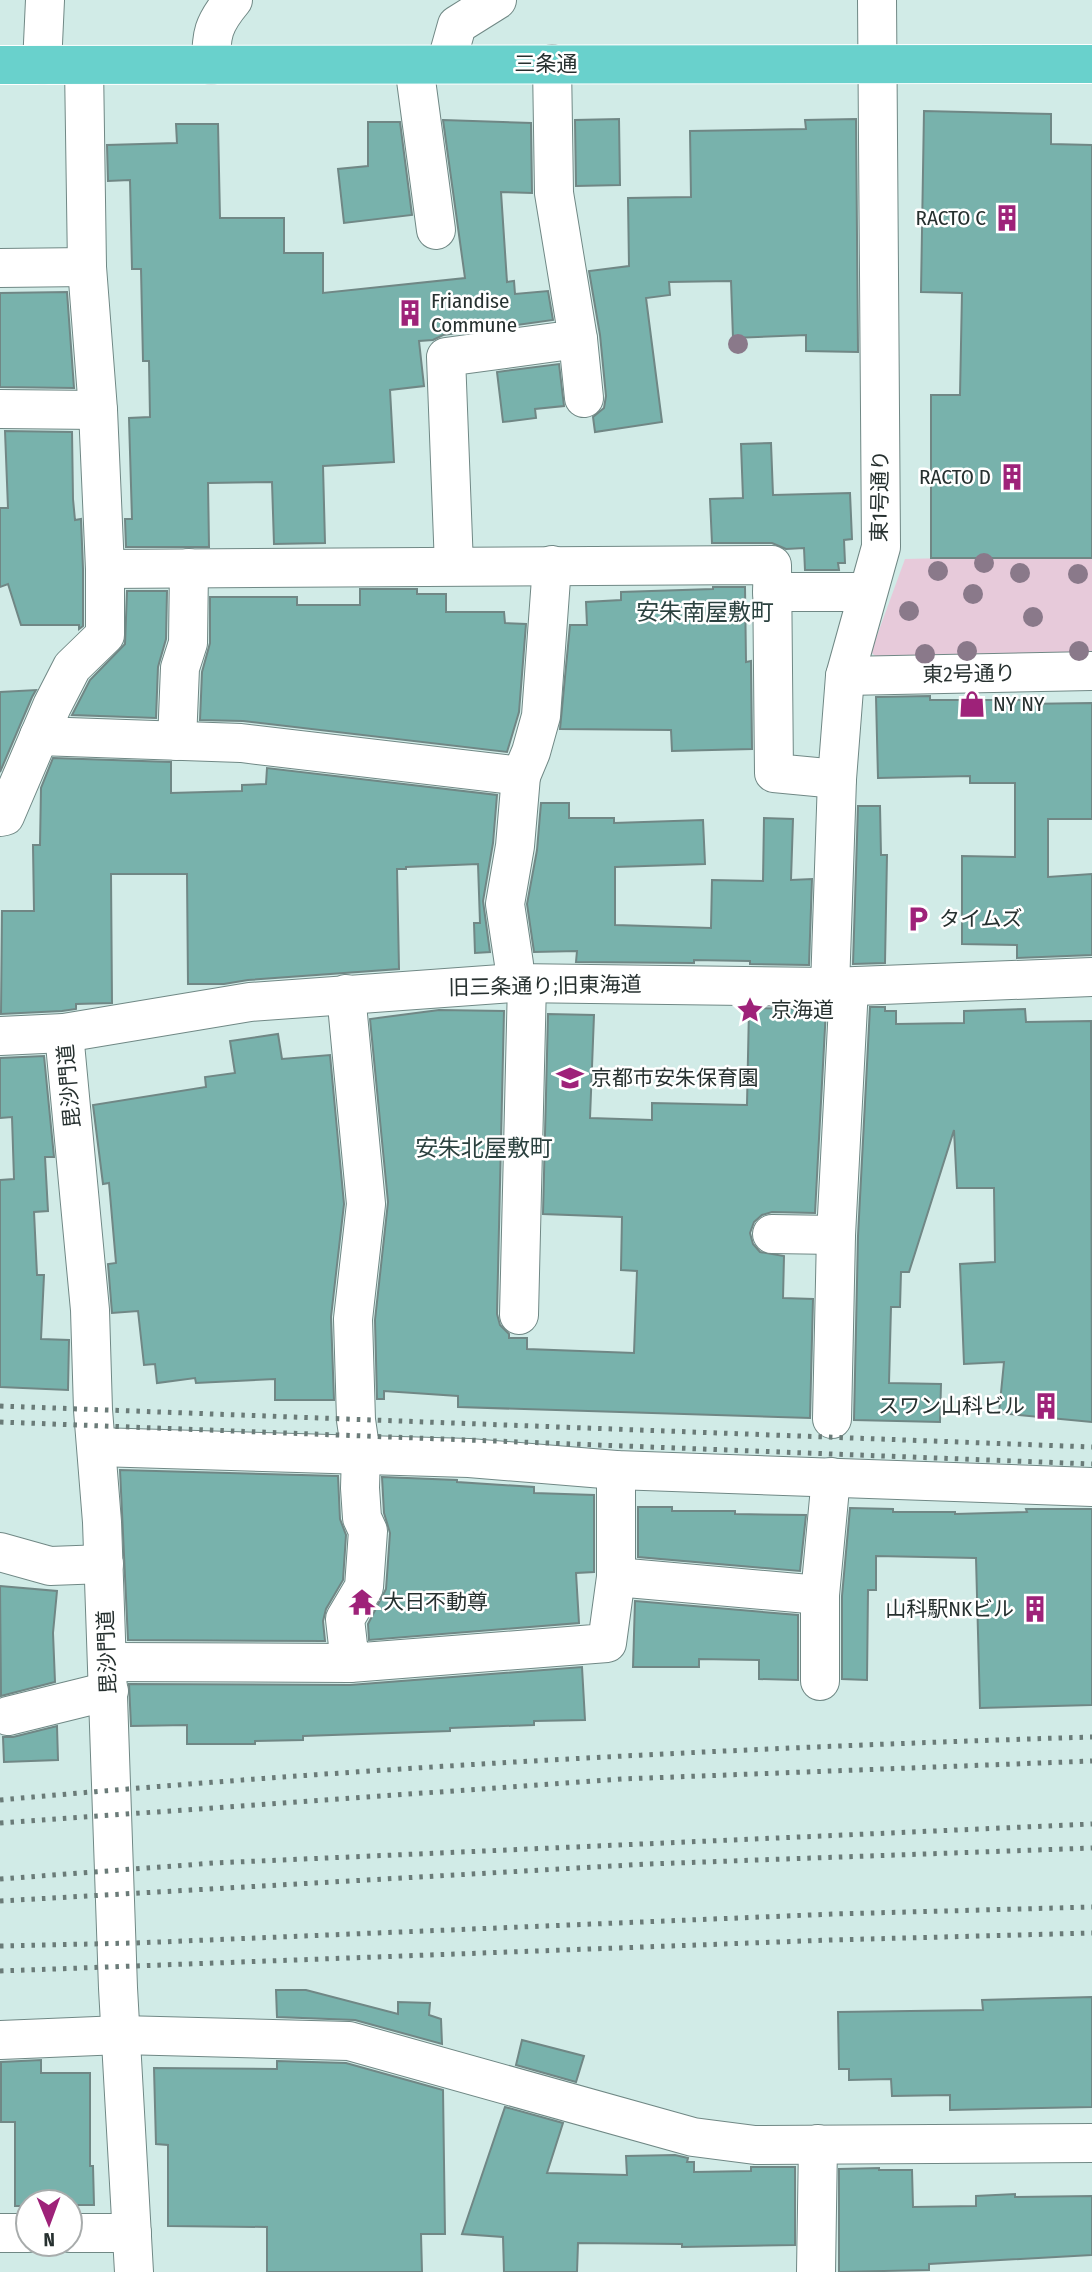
<svg xmlns="http://www.w3.org/2000/svg" width="1092" height="2272" viewBox="0 0 1092 2272" font-family="'Fira Sans Condensed','Noto Sans JP',sans-serif">
	<rect width="100%" height="100%" fill="#d1ebe7"/>
	<path fill="#e7cada" d="M945,558H1092V658L883,664L871,652L905,559Z"/>
	<g fill="#78b2ac" stroke="#708785" stroke-width="2">
		<path d="M924,111L1051,114V144L1092,145V558H931V395H960L962,293L921,292Z"/>
		<path d="M619,119L620,185L576,186L575,120Z"/>
		<path d="M856,119L858,352L806,351V335L733,338L731,281L669,282L670,295L646,298L662,422L595,432L593,417L604,408L606,396L600,335L589,271L629,266L628,198L691,197L690,131L806,129L805,120Z"/>
		<path d="M443,120L531,123L532,193L501,192L507,282L514,281L515,294L548,291L553,320L443,335L433,340L419,341L424,386L390,390L394,462L323,466L325,543L274,544L272,482L208,483L209,547H126L125,519H132L129,418L150,417L149,361H143L141,269H132L130,180L108,181L107,145L177,143L176,124H218L220,218H284V253H323V293L465,278Z"/>
		<path d="M368,122H400L412,215L344,223L338,169L368,166Z"/>
		<path d="M67,292L74,388L0,387V293Z"/>
		<path d="M559,364L564,406L535,409L536,418L503,422L497,372Z"/>
		<path d="M5,431L72,432L73,499L75,520L81,519L83,569V626L79,629V625H21L8,584L0,587V508H8Z"/>
		<path d="M771,443L773,495L850,493L852,539L844,540L845,563H838L839,570H805L804,548L786,549L772,543H712L710,499L743,498L741,444Z"/>
		<path d="M713,587H745L746,662L751,661L752,749L672,751L671,730L560,729L570,625H587L586,602L621,600V592L713,589Z"/>
		<path d="M360,589H417V594H446V612H504L505,623L526,624L519,712L507,752L243,721L200,720L202,672L210,643V597H297V605H360Z"/>
		<path d="M127,591H167L166,639L158,667L156,718L72,715L90,680L125,644Z"/>
		<path d="M36,690L32,697L0,772V692Z"/>
		<path d="M930,696V700H1022V704L1092,703V819H1048V877L1092,874V955L1017,958V945L962,944V856L1015,857V783H970V776L878,778L876,697Z"/>
		<path d="M53,758L171,762V793L242,791V785L266,784L267,768L497,795L493,843L483,901L490,952L475,953L474,923H480L478,864L406,867V869H397L399,969L248,980L224,984H188L187,874H111L112,1003L76,1004V1009L62,1011L1,1014L2,911H34L33,845H40L41,788Z"/>
		<path d="M541,803H569V818H614V823L703,820L705,864L615,867V925L711,928L712,880L763,881L764,818L793,819L791,880L812,879L809,965L750,964V961L694,960V963L576,962L577,951L534,952L527,904L537,850Z"/>
		<path d="M858,806H880L881,855H887L885,963L853,964Z"/>
		<path d="M870,1007H885V1011H896V1024L964,1023V1011L1025,1009L1026,1022L1091,1021L1092,1422L999,1413L1004,1362L964,1364L960,1264L995,1262L994,1188H957L954,1130L909,1272H901L900,1307H891L889,1383L941,1384L940,1422L854,1420L858,1236Z"/>
		<path d="M749,1008L826,1009L815,1213L772,1212L762,1215L754,1222L750,1233L753,1244L760,1252L784,1256L783,1298L813,1299L810,1418L458,1407V1396L384,1391V1399H377L375,1320L388,1202L370,1019L439,1010L504,1011L497,1314L500,1325L509,1334V1338H527V1349L634,1353L637,1271L621,1270L622,1217L543,1214L548,1014L594,1015L590,1118L652,1120V1103L747,1105Z"/>
		<path d="M278,1034L282,1059L330,1055L344,1204L331,1317L334,1400H275V1379L196,1383L195,1378L157,1383L155,1364L144,1365L138,1311L112,1313L108,1264L116,1263L109,1183L103,1184L93,1105L206,1087L205,1077L235,1073L230,1041Z"/>
		<path d="M44,1056L54,1157H45L48,1211L34,1212L37,1275H44L41,1339L69,1340L68,1390L0,1387V1180L14,1179L12,1117L0,1118V1058Z"/>
		<path d="M120,1470L338,1476L340,1519L346,1535L343,1580L326,1609L323,1621L325,1641L128,1640Z"/>
		<path d="M382,1477L457,1480V1482L534,1487V1493L594,1495V1572L576,1573L579,1623L369,1640L368,1624L386,1589L390,1533L384,1513Z"/>
		<path d="M638,1507H672V1511H735V1514L806,1515L800,1571L638,1557Z"/>
		<path d="M850,1508L893,1509V1512H955V1514L1027,1512L1026,1509H1092V1705L980,1708L976,1558L876,1556V1590H868L867,1680L842,1679V1596Z"/>
		<path d="M0,1586L57,1591L53,1633L55,1682L1,1696Z"/>
		<path d="M635,1601L798,1615V1680L759,1679V1660L699,1659V1667H633Z"/>
		<path d="M582,1667L585,1720L534,1721V1725L450,1728V1731L303,1736V1740L255,1741V1744H187V1725L131,1726L129,1684L350,1685Z"/>
		<path d="M57,1726L58,1760L4,1762L3,1737H13Z"/>
		<path d="M276,1990H306L398,2014V2002L430,2003L429,2015L441,2019L442,2044L355,2020L277,2017Z"/>
		<path d="M1092,1997V2107L950,2110V2095L892,2096L891,2079L849,2080V2069H839L838,2012L983,2010L982,2000Z"/>
		<path d="M522,2040L584,2056L576,2082L516,2065Z"/>
		<path d="M41,2060V2073H90V2166H93L94,2205H70V2202H28V2206H15V2122H1V2062Z"/>
		<path d="M277,2061L346,2063L443,2090L445,2234H421L422,2272H267V2227L168,2226V2145L156,2144L154,2068L277,2069Z"/>
		<path d="M505,2107L563,2123L547,2173L627,2175L626,2156L675,2155L688,2158L687,2162H694V2172L751,2171V2167H795V2245L682,2247V2244L578,2243L577,2272H504L503,2237L462,2234Z"/>
		<path d="M879,2168V2170H912L913,2207L976,2206V2196L1015,2194V2197L1092,2196V2255L929,2264V2270L839,2272V2169Z"/>
	</g>
	<g fill="none" stroke-linecap="round" stroke-linejoin="round">
		<defs>
			<g id="minor">
				<path d="M446,64L457,25L497,0"/>
				<path d="M42,65L45,0"/>
				<path d="M211,65C211,34 213,24 233,0"/>
				<path d="M414,65L436,230"/>
				<path d="M0,268L87,267"/>
				<path d="M578,339L584,398"/>
				<path d="M0,409L98,410"/>
				<path d="M454,566L446,357L578,339L554,193L552,64"/>
				<path d="M105,569L772,565L774,773L837,779"/>
				<path d="M772,592H867"/>
				<path d="M845,676L1092,671"/>
				<path d="M39,736L241,743L521,776L531,752L541,716L552,565"/>
				<path d="M177,741L180,668L188,643L189,568"/>
				<path d="M0,817L5,816L52,706L72,667L105,635V569L98,410L87,267L84,65"/>
				<path d="M514,983V964L505,904L515,846L521,776"/>
				<path d="M830,987L837,779L845,676L881,547L877,0"/>
				<path d="M346,994L366,1204L353,1319L356,1420L361,1454L360,1488L362,1518L368,1531L364,1587L345,1619L350,1663L607,1643L616,1577V1470"/>
				<path d="M64,1033L90,1310L93,1410L102,1522L118,1988L134,2272"/>
				<path d="M0,1036L64,1033L250,1002L514,983L830,987L1092,977"/>
				<path d="M772,1234L836,1235"/>
				<path d="M519,1315L527,983"/>
				<path d="M832,1419L836,1235L849,987"/>
				<path d="M97,1447L469,1458L616,1470L1092,1487"/>
				<path d="M0,1552L50,1566L104,1564"/>
				<path d="M616,1577L820,1595"/>
				<path d="M108,1662L350,1663"/>
				<path d="M820,1681V1595L831,1477"/>
				<path d="M8,1716L109,1691"/>
				<path d="M0,2040L121,2035L349,2041L693,2137L755,2145L1092,2143"/>
				<path d="M0,2233H28"/>
				<path d="M70,2233H132"/>
				<path d="M816,2272L818,2144"/>
			</g>
			<path id="major" d="M0,65L1092,64"/>
		</defs>
		<use href="#minor" stroke="#708885" stroke-width="40"/>
		<use href="#major" stroke="#fff" stroke-width="40"/>
		<use href="#minor" stroke="#fff" stroke-width="38"/>
		<use href="#major" stroke="#69d1cc" stroke-width="38"/>
		<g stroke="#6a7b78" stroke-width="5" stroke-dasharray="3.5 7" stroke-linecap="butt">
			<path d="M0,1406L1092,1447"/>
			<path d="M0,1422L1092,1464"/>
			<path d="M0,1800C363,1767 728,1748 1092,1737"/>
			<path d="M0,1823L622,1779L1092,1761"/>
			<path d="M0,1879L214,1863L1092,1824"/>
			<path d="M0,1901L647,1864L1092,1848"/>
			<path d="M0,1946L135,1943L834,1914L1092,1907"/>
			<path d="M0,1971L831,1940L1092,1933"/>
		</g>
	</g>
	<g fill="#8a798a">
		<circle cx="738" cy="344" r="10"/>
		<circle cx="984" cy="563" r="10"/>
		<circle cx="938" cy="571" r="10"/>
		<circle cx="1020" cy="573" r="10"/>
		<circle cx="1078" cy="574" r="10"/>
		<circle cx="973" cy="594" r="10"/>
		<circle cx="909" cy="611" r="10"/>
		<circle cx="1033" cy="617" r="10"/>
		<circle cx="967" cy="651" r="10"/>
		<circle cx="1079" cy="651" r="10"/>
		<circle cx="925" cy="654" r="10"/>
	</g>
	<defs>
		<symbol id="building-bare" viewBox="-9 -9 18 18"><path d="M-4-6H4V6H1V3H-1V6H-4ZM-2.5-4.3h1.7v1.8h-1.7ZM.8-4.3h1.7v1.8H.8ZM-2.5-1h1.7V.8h-1.7ZM.8-1h1.7V.8H.8Z" fill="#9e2279" stroke="#fff" stroke-width="2.5" paint-order="stroke"/></symbol>
		<symbol id="shop-bare" viewBox="-9 -9 18 18"><path d="M-5-2.5h2.3a2.7 3.5 0 0 1 5.4 0H5L5.5 6h-11ZM-1.5-2.5h3a1.5 2.3 0 0 0-3 0Z" fill="#9e2279" stroke="#fff" stroke-width="2.5" paint-order="stroke"/></symbol>
		<symbol id="parking-bare" viewBox="-9 -9 18 18"><path d="M-3.5-5.5H1a3.5 3.5 0 0 1 0 7H-1V5.5H-3.5ZM-1-3.4V-.6H.8a1.4 1.4 0 0 0 0-2.8Z" fill="#9e2279" stroke="#fff" stroke-width="2.5" paint-order="stroke"/></symbol>
		<symbol id="sight-bare" viewBox="-9 -9 18 18"><path d="M0-6L1.8-2.2L6-1.7L2.9 1.2L3.7 5.4L0 3.3L-3.7 5.4L-2.9 1.2L-6-1.7L-1.8-2.2Z" fill="#9e2279" stroke="#fff" stroke-width="2.5" paint-order="stroke"/></symbol>
		<symbol id="school-bare" viewBox="-9 -9 18 18"><path d="M0-5L7-2L0 1L-7-2ZM-4 1L0 2.5L4 1V4Q0 6-4 4Z" fill="#9e2279" stroke="#fff" stroke-width="2.5" paint-order="stroke"/></symbol>
		<symbol id="temple-bare" viewBox="-9 -9 18 18"><path d="M0-6L5-2H3V0L6.5 2.5H4V6H1.5V3h-3V6H-4V2.5H-6.5L-3 0V-2H-5Z" fill="#9e2279" stroke="#fff" stroke-width="2.5" paint-order="stroke"/></symbol>
	</defs>
	<g fill-rule="evenodd">
		<use href="#building-bare" x="988" y="199" width="38" height="38"/>
		<use href="#building-bare" x="391" y="294" width="38" height="38"/>
		<use href="#building-bare" x="993" y="458" width="38" height="38"/>
		<use href="#shop-bare" x="953" y="685" width="38" height="38"/>
		<use href="#parking-bare" x="899" y="900" width="38" height="38"/>
		<use href="#sight-bare" x="731" y="991" width="38" height="38"/>
		<use href="#school-bare" x="551" y="1059" width="38" height="38"/>
		<use href="#building-bare" x="1027" y="1387" width="38" height="38"/>
		<use href="#temple-bare" x="343" y="1583" width="38" height="38"/>
		<use href="#building-bare" x="1016" y="1590" width="38" height="38"/>
	</g>
	<g text-anchor="middle" dominant-baseline="central" stroke-width="5" stroke-linejoin="round" paint-order="stroke">
		<g font-size="21" fill="#26302f" stroke="#fff">
			<text x="546" y="64">三条通</text>
			<text transform="translate(880 496) rotate(-89)">東1号通り</text>
			<text transform="translate(969 674) rotate(-1)">東2号通り</text>
			<text transform="translate(545 986) rotate(-1)">旧三条通り;旧東海道</text>
			<text transform="translate(69 1086) rotate(-95)">毘沙門道</text>
			<text transform="translate(107 1652) rotate(-92)">毘沙門道</text>
		</g>
		<g font-size="21" fill="#26302f" stroke="#fff" text-anchor="start">
			<text x="986" y="218" text-anchor="end">RACTO C</text>
			<text x="431" y="301">Friandise<tspan x="431" dy="24">Commune</tspan></text>
			<text x="991" y="477" text-anchor="end">RACTO D</text>
			<text x="993" y="704">NY NY</text>
			<text x="939" y="919">タイムズ</text>
			<text x="771" y="1010">京海道</text>
			<text x="591" y="1078">京都市安朱保育園</text>
			<text x="1025" y="1406" text-anchor="end">スワン山科ビル</text>
			<text x="383" y="1602">大日不動尊</text>
			<text x="1014" y="1609" text-anchor="end">山科駅NKビル</text>
		</g>
		<g font-size="23" fill="#2b413f" stroke="#fff">
			<text x="705" y="612">安朱南屋敷町</text>
			<text x="484" y="1148">安朱北屋敷町</text>
		</g>
	</g>
	<g transform="translate(49 2223) rotate(179)"><circle r="33" fill="#ffffff" stroke="#a8acac" stroke-width="2"/>
	<path d="M0-5L12 26L0 18L-12 26Z" fill="#9e2279"/>
	<text y="-10" font-size="19" font-weight="bold" text-anchor="middle" fill="#26302f">N</text>
	</g>
</svg>
